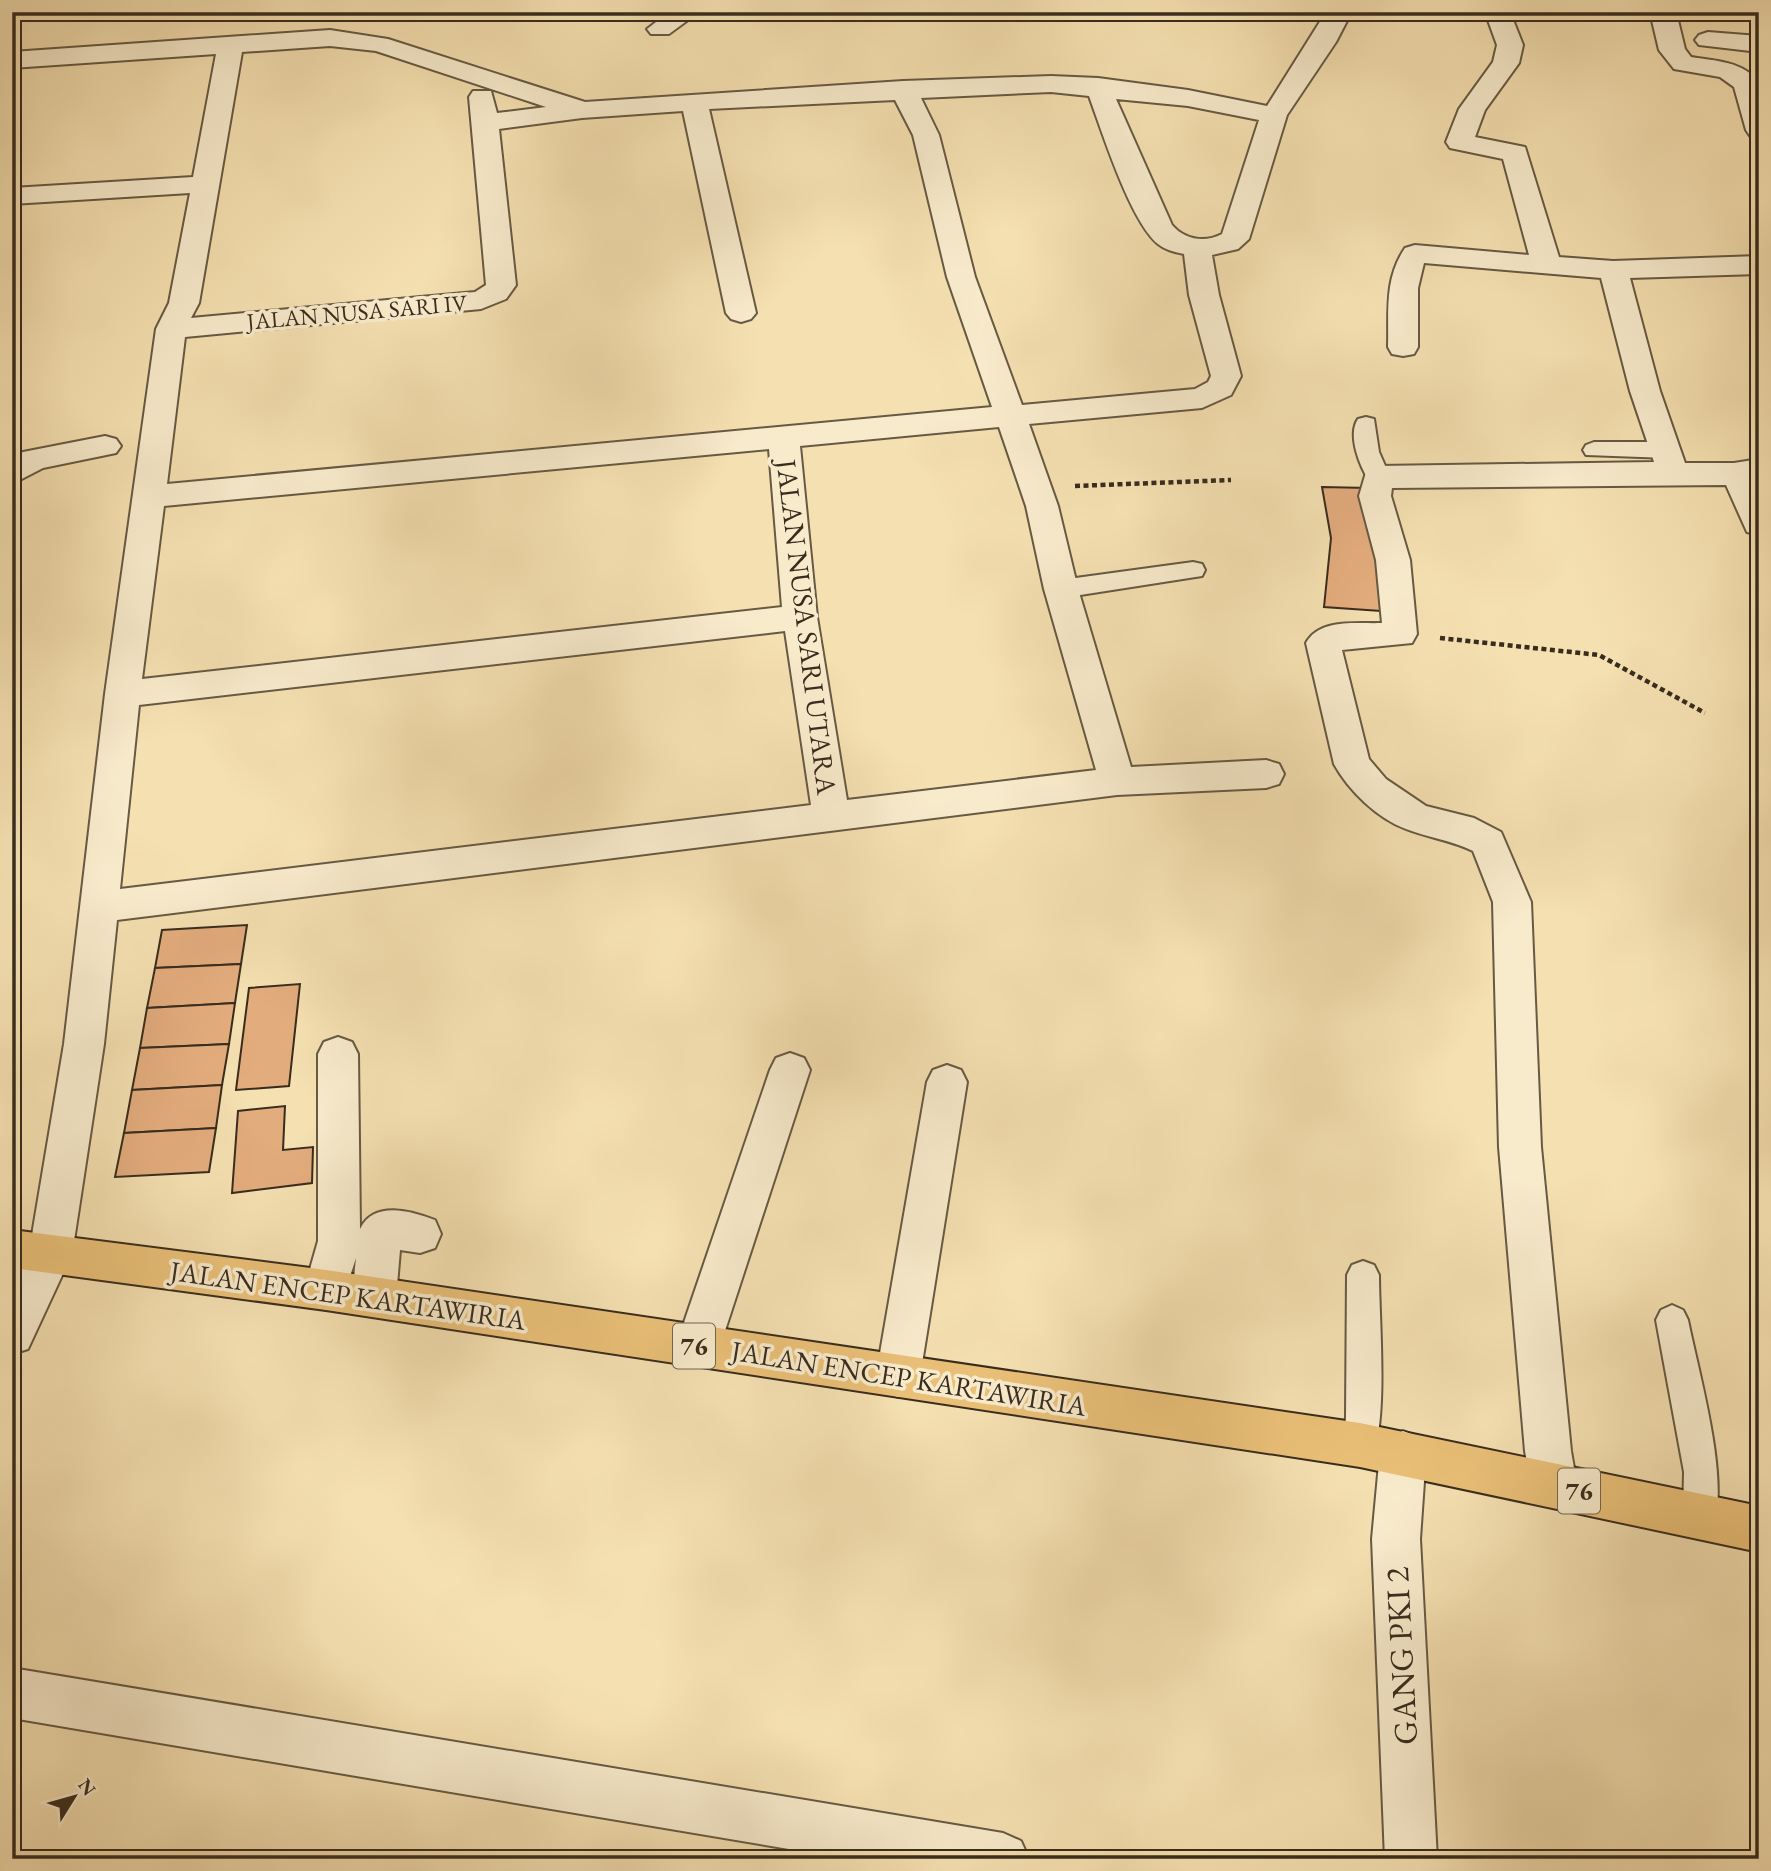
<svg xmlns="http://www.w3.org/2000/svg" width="1771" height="1871" viewBox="0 0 1771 1871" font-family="'EB Garamond',serif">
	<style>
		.building { fill: #e3ac7d; stroke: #382c1e; stroke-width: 2 }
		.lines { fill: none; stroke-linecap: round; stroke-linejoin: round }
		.lane-casing { stroke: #675943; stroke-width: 4 }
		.street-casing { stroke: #675943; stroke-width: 4 }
		.primary-casing { stroke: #382c1e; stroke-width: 4 }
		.path { stroke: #382c1e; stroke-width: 4.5; stroke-dasharray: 5 3.5; stroke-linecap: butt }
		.lane { fill: #f8ebcc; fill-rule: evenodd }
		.street { fill: #f8ebcc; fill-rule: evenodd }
		.primary { fill: #eac078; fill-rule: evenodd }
		.labels { text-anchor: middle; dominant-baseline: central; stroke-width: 7; stroke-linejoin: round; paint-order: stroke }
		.far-street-label { font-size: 23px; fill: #382c1e; stroke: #f8ebcc }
		.shield { fill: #f8ebcc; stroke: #726552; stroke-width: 2 }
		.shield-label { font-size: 26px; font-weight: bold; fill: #382c1e }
		.street-label { font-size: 28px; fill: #382c1e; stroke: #f8ebcc }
		.near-street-label { font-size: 33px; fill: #382c1e; stroke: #f8ebcc }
	</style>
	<rect width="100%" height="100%" fill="#f5e0b1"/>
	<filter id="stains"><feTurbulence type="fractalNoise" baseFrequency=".00286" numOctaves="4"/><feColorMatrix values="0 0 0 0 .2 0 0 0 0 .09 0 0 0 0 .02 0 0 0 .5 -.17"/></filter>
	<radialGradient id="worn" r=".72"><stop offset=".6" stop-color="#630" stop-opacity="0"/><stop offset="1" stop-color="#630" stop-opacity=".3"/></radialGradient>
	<g class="building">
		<polygon points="1322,487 1369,488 1395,612 1324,607 1331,538"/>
		<polygon points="19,528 12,561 12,529"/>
		<polygon points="247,925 241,964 155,968 162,930"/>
		<polygon points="241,964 235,1003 147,1008 155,968"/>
		<polygon points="300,984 289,1086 236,1090 249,988"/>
		<polygon points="235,1003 229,1044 140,1048 147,1008"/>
		<polygon points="229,1044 222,1085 132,1090 140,1048"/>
		<polygon points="222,1085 216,1128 124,1133 132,1090"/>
		<polygon points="285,1106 283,1150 313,1147 312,1183 232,1193 238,1111"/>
		<polygon points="216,1128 209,1172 115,1177 124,1133"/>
	</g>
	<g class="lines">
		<g class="lane-casing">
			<g id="lane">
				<path d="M1366 417 1374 419 1379 452 1390 477 1386 482H1370C1360 467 1347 435 1358 419Z"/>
				<polygon points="1594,442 1668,442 1676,445 1679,450 1676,455 1668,458 1586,455 1583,450 1586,445"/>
				<polygon points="1193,562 1202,564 1205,570 1202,576 1061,598 1052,595 1049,589 1052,583 1061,580"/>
				<path d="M1363 1261 1374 1265 1379 1275C1379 1319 1388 1419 1372 1456L1360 1461 1348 1456 1343 1445 1346 1417 1347 1275 1352 1265Z"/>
				<path d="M1672 1305 1683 1310 1688 1320C1698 1371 1731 1483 1712 1529L1700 1534 1688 1529 1683 1517 1684 1472 1656 1320 1661 1310Z"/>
			</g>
		</g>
		<g class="street-casing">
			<g id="street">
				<polygon points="669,12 699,12 669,34 651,34 647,29"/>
				<path d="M1326 12H1348L1350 15 1336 42 1287 115 1249 239 1238 249 1212 255 1219 295 1241 376 1231 395 1202 408 1029 424 1058 506 1078 589 1131 767 1266 760 1279 764 1284 774 1279 784 1266 788 1117 795 117 920 104 1044 72 1254 28 1349 12 1354V1287L29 1253 64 1044 105 694 156 329 169 303 190 193 12 204V188L193 177 216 54 12 68V52L330 30 388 39 585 102 903 81 1051 76 1098 78 1188 90 1267 106ZM330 46 376 51 546 107 497 113 491 91H473L469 97 486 285 475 292 191 318 199 303 242 52ZM1051 92 1089 96C1102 131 1130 221 1158 244 1165 250 1175 252 1184 254L1189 295 1211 376 1208 382 1195 389 1022 405 975 277 939 135 921 98ZM1116 99 1188 106 1259 120 1222 234C1205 243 1185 240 1172 225ZM895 100 913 135 947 277 992 407 167 484 185 337 481 309 506 299 516 285 499 129 582 118 683 111 726 313 731 319 741 322 751 319 756 313 709 109ZM999 427 1026 506 1044 589 1096 770 847 800 817 617 800 446ZM769 449 782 607 142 679 164 506ZM785 631 811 805 120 889 139 705Z"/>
				<path d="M1485 12H1510L1523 45 1519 63 1485 110 1475 137 1525 147 1559 257 1613 261 1759 256V274L1630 278 1660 391 1685 463H1734L1759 459V535L1747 532 1726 485 1392 488 1391 496 1410 560 1417 634 1412 643 1342 650 1369 759 1386 779 1426 806 1474 818 1501 832 1531 902 1541 1147 1571 1451 1577 1485 1570 1501 1554 1508 1538 1501 1531 1485 1525 1451 1499 1147 1493 902 1473 851C1451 840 1429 838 1406 829 1377 818 1349 791 1334 764L1306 643C1320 618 1356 624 1382 623L1376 560 1359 496 1367 469 1378 466 1654 462 1630 391 1601 278 1424 263 1418 288V347L1414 354 1403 356 1392 354 1388 347C1389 311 1384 279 1405 248L1415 245 1529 255 1503 159 1450 148 1446 142 1459 109 1493 62 1497 45Z"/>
				<path d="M1650 12H1676L1685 49 1691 57C1715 61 1744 61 1759 83V138L1750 136 1746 130 1734 87 1720 77 1674 69 1659 50Z"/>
				<polygon points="1708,32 1759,36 1759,52 1699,45 1695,40 1699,35"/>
				<polygon points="105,436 116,439 121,446 116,453 43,468 12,484 12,458 23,452"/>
				<path d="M338 1037 352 1042 358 1054 360 1229C374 1200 411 1211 435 1220L441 1234 435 1248 420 1253 400 1250 396 1297 389 1311 374 1317 359 1311 352 1297 356 1258 341 1304 326 1310 311 1304 304 1290 318 1241V1054L324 1042Z"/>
				<polygon points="790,1053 804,1058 810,1070 720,1346 714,1361 698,1367 682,1361 676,1346 770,1070 776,1058"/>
				<polygon points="947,1065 961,1070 967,1082 920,1376 914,1391 898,1397 882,1391 876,1376 927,1082 933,1070"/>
				<polygon points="1403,1431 1419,1437 1426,1453 1420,1539 1437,1859 1385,1859 1372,1539 1380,1453 1387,1437"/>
				<polygon points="12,1668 1003,1833 1021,1841 1029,1859 848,1859 12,1718"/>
			</g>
		</g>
		<g class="primary-casing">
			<polygon id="primary" points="12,1230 326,1270 1360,1423 1759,1506 1759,1552 1360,1467 326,1310 12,1268"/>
		</g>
		<g class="path">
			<polyline points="1075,486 1231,480"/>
			<polyline points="1440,638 1599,655 1705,713"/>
		</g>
		<use href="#lane" class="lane"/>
		<use href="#street" class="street"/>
		<use href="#primary" class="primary"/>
	</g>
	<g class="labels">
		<g class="far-street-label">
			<text transform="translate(357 312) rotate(-5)">JALAN NUSA SARI IV</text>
		</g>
		<g class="shield">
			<rect x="673" y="1323.5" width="42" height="45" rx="5"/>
			<rect x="1558" y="1468.5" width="42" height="45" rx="5"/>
		</g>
		<g class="shield-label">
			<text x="694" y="1346">76</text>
			<text x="1579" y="1491">76</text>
		</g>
		<g class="street-label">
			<text transform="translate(807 627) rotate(83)">JALAN NUSA SARI UTARA</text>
			<text transform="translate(348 1295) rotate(8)">JALAN ENCEP KARTAWIRIA</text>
			<text transform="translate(909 1378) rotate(9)">JALAN ENCEP KARTAWIRIA</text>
		</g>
		<g class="near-street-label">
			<text transform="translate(1401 1656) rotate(-93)">GANG PKI 2</text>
		</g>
	</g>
	<rect width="1771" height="1871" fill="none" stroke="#f5e0b1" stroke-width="42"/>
	<rect x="14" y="14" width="1743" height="1843" fill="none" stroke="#382c1e" stroke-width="3.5"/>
	<rect x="21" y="21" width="1729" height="1829" fill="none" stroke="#382c1e" stroke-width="2"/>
	<g transform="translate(74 1797) rotate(53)" stroke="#f8ebcc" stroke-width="5" paint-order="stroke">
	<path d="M0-5L12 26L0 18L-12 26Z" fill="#382c1e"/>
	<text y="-10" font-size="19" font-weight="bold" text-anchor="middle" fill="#382c1e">N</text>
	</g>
	<rect width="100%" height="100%" filter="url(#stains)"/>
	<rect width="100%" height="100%" fill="url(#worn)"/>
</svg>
